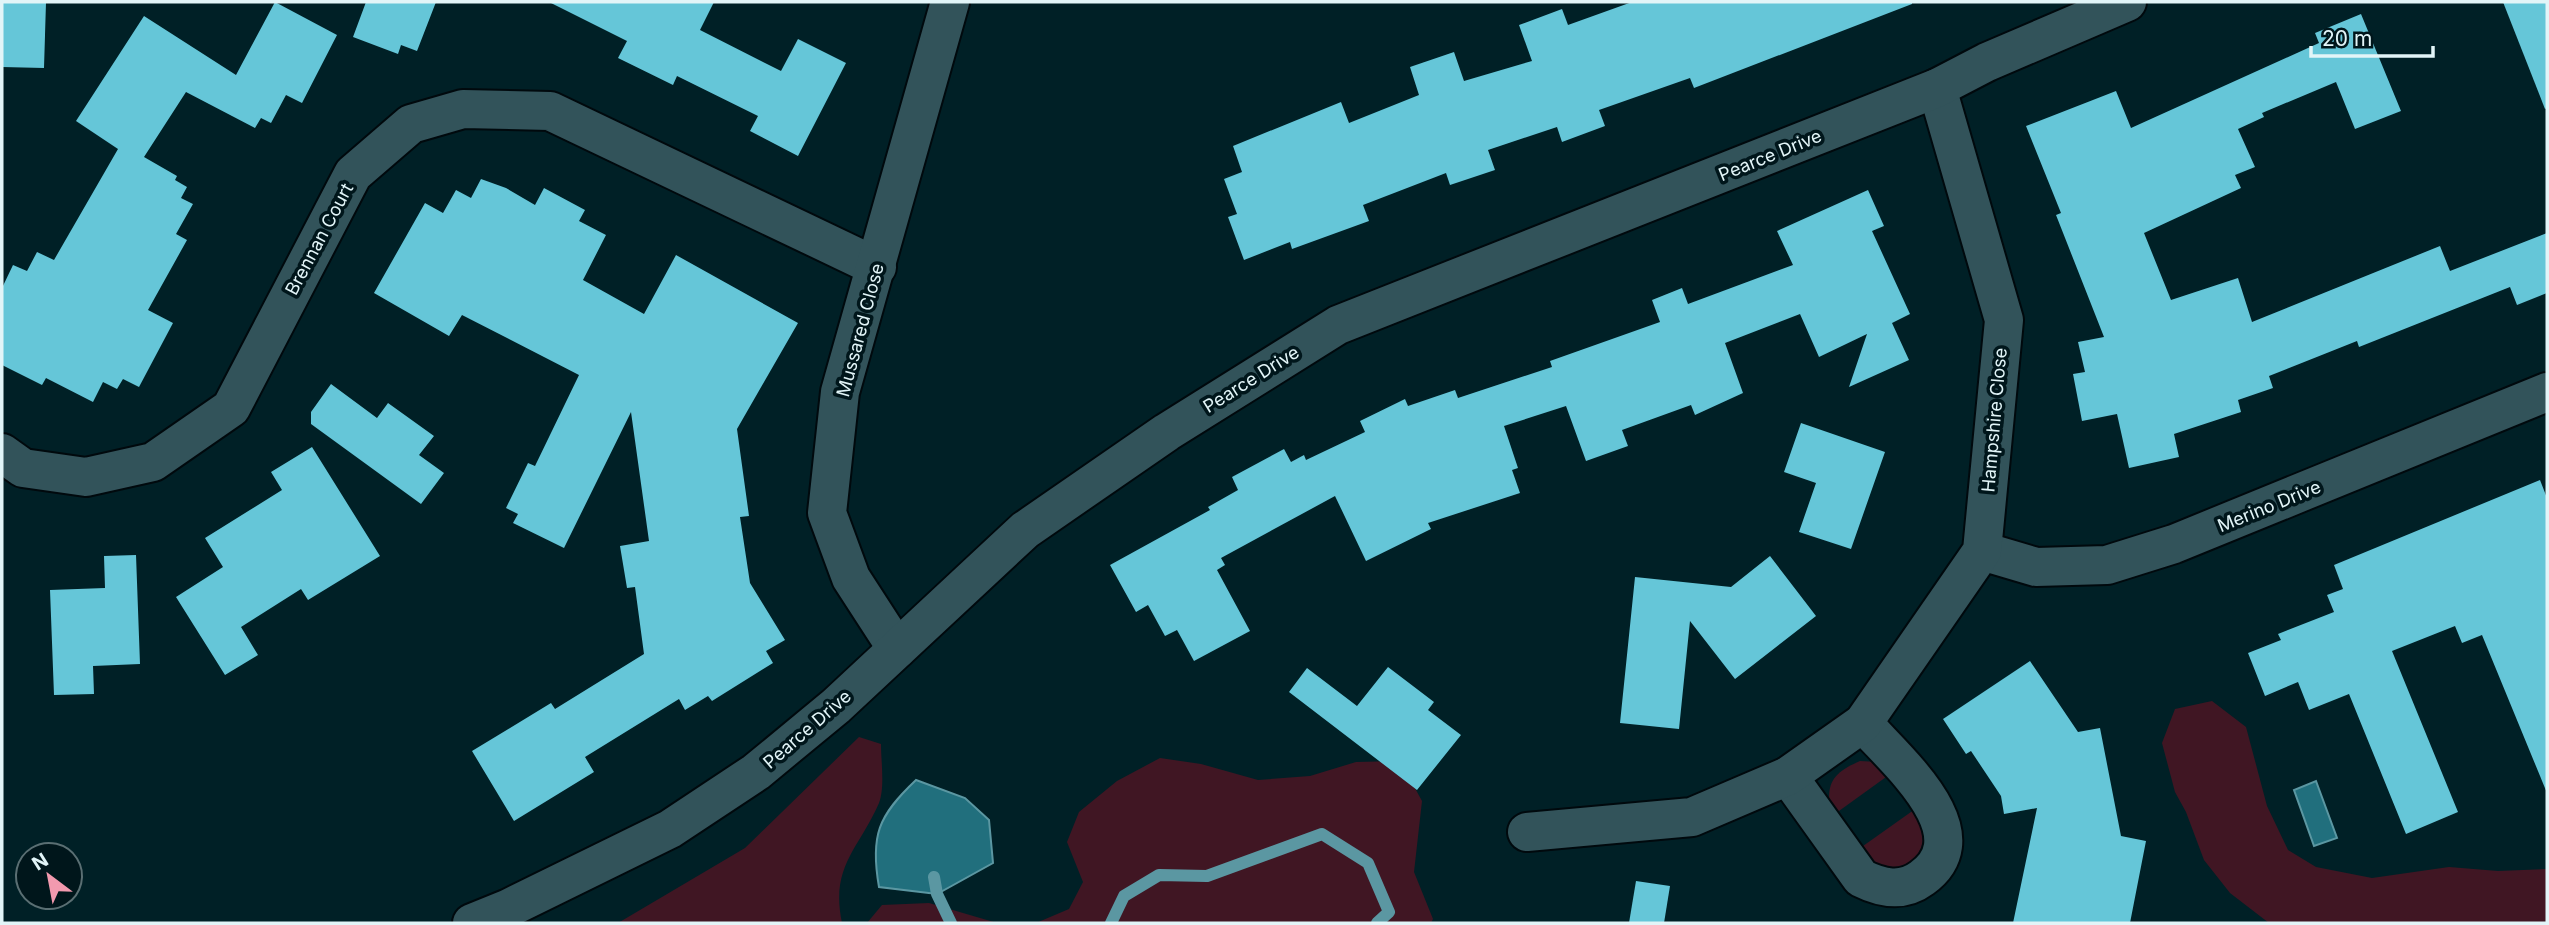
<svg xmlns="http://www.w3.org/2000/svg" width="2549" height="925" viewBox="0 0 2549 925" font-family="Inter,sans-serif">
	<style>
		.green { fill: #401623 }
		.water { fill: #216f7d; stroke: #5b97a2; stroke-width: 2 }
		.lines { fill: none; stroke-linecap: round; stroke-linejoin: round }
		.stream { stroke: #5b97a2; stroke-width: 12 }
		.building { fill: #65c6d8 }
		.minor-casing { stroke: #00090d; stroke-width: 42 }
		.tertiary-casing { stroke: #00090d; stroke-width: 42 }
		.minor { stroke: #32535a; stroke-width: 38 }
		.tertiary { stroke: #32535a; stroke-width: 38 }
		.labels { text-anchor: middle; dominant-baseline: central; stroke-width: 7; stroke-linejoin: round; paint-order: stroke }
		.street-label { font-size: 18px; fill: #e2f5f8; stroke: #00161b }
	</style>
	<rect width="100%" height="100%" fill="#002026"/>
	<g class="green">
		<polygon points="2212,701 2246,727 2267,806 2288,850 2316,867 2372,878 2449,867 2498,871 2547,869 2547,923 2269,923 2230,893 2204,860 2186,812 2175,792 2162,743 2175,709"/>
		<path d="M859 737 881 744C881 761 885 788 879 803 859 849 830 866 842 923H618L745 848Z"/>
		<polygon points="1160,758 1201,764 1258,780 1310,776 1356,762 1400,761 1422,801 1414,872 1433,919 1431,923 1036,923 1069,909 1083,882 1067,842 1079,812 1117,781"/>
		<path d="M1860 761 1878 762 1893 772 1832 816C1824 785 1832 773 1860 761Z"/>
		<path d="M1918 807C1940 857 1896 888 1856 851Z"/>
		<polygon points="929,903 997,923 867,923 882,905"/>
	</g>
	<g class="water">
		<path d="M916 780 965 798 989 820 993 863 937 894 879 887C870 836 878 816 916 780Z"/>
		<polygon points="2316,781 2337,838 2314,846 2294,790"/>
	</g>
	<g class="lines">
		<g class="stream">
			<polyline points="934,877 937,894 951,923"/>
			<polyline points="1111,923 1124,896 1159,875 1207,876 1322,834 1368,863 1389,912 1377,923"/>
		</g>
	</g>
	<g class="building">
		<polygon points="2,2 46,2 44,68 2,67"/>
		<polygon points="275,2 337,35 302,103 286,95 271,123 261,118 255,128 186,92 144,157 177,176 175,180 187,187 181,198 193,204 176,234 187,240 148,310 173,323 139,387 123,379 117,389 103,382 93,402 46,378 42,385 2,365 2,288 13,265 27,271 37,252 54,260 118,149 76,121 144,16 236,75"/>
		<polygon points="366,2 436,2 417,51 401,45 398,54 353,37"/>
		<polygon points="549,2 714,2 700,30 781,71 798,39 846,63 798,156 750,131 758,116 677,76 673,85 618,58 627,41"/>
		<polygon points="1632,2 1912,2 1912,4 1694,88 1690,78 1599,110 1605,126 1562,142 1557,127 1488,150 1495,170 1450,185 1446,173 1363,205 1369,221 1292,249 1290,242 1244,260 1228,217 1237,214 1224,179 1242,172 1233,146 1341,102 1349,123 1419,95 1410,67 1454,52 1464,81 1532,61 1519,25 1562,9 1568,25"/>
		<polygon points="2503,2 2547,2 2547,108 2545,109"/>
		<polygon points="2361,14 2401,111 2355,129 2336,82 2262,113 2264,117 2238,129 2255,167 2235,175 2241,188 2144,233 2171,300 2238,278 2252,322 2440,246 2450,271 2547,233 2547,293 2517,305 2510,287 2359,347 2357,341 2269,376 2273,388 2238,400 2241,412 2174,434 2179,457 2129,468 2117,414 2082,421 2073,374 2085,372 2078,342 2104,337 2056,215 2061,213 2026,126 2116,91 2131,128 2319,43 2315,33"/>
		<polygon points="481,179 506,188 535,205 544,188 585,210 579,221 606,235 583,280 644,314 676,255 798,323 737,429 749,516 740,517 750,583 785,640 766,651 773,663 712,701 708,696 685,710 679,699 585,757 594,772 514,821 472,751 551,703 555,709 644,654 635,587 627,588 620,546 649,541 631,412 564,548 513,523 518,514 506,508 528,463 535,466 579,375 462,315 449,336 374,293 425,203 443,213 456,190 471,198"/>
		<polygon points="1868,190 1884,226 1872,231 1910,314 1892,323 1909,360 1849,387 1867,334 1819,357 1800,314 1725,343 1743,393 1695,415 1691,405 1622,430 1628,446 1586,461 1566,406 1504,426 1518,468 1512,470 1520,493 1428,523 1431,529 1366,561 1335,496 1221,558 1225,565 1217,570 1250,631 1194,661 1177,630 1165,636 1148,605 1136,612 1110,565 1210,510 1208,507 1238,490 1232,477 1284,449 1291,462 1304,455 1306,460 1365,432 1360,421 1405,399 1408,406 1455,390 1458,398 1552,367 1550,361 1660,322 1652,300 1682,288 1688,304 1793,265 1777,231"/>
		<polygon points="331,384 377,418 388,403 434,436 419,455 444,473 421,504 311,424 311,412"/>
		<polygon points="1801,423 1885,452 1851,549 1799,532 1816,483 1784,472"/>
		<polygon points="312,447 380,556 308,600 301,589 241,627 258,655 225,675 176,597 223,567 205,538 282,490 271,472"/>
		<polygon points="2540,480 2547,498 2547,793 2482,635 2462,643 2455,626 2392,651 2458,812 2406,834 2349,694 2309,710 2298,682 2265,696 2248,653 2281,640 2278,634 2334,612 2327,595 2343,589 2334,565"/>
		<polygon points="136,555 140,664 93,666 94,694 54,695 50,590 105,588 104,556"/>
		<polygon points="1770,556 1816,616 1735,679 1690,621 1679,729 1620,723 1635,577 1731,587"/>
		<polygon points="2030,661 2078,732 2100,728 2121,836 2146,841 2130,923 2013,923 2037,808 2004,814 2001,796 1971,751 1966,754 1943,719"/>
		<polygon points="1388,667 1434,702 1428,710 1461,735 1417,790 1289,692 1307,668 1357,706"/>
		<polygon points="1636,881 1670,886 1664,923 1629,923"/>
	</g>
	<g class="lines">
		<g class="minor-casing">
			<g id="minor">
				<polyline points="2,453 23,468 86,477 153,462 231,408 353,174 411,124 463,109 550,111 877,267"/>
				<polyline points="1982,551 2036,567 2107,565 2174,544 2547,392"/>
				<polyline points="897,649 851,578 827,513 840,392 950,2"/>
				<path d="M1788 776 1861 878C1881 888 1902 893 1922 878 1984 833 1894 759 1863 723"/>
				<polyline points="1527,832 1692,817 1788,776 1863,723 1982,551 2004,320 1937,88"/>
			</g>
		</g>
		<g class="tertiary-casing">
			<polyline id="tertiary" points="472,923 509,908 670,829 756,772 836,706 1025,530 1167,432 1338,325 1937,88 1987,62 2127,2"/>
		</g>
		<use href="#minor" class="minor"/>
		<use href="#tertiary" class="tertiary"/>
	</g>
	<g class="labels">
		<g class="street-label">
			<text transform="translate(1770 155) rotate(-22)">Pearce Drive</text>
			<text transform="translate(319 239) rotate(-62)">Brennan Court</text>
			<text transform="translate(860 330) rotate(-75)">Mussared Close</text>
			<text transform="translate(1251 379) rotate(-32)">Pearce Drive</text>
			<text transform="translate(1994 420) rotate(-85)">Hampshire Close</text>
			<text transform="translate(2269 506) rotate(-22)">Merino Drive</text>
			<text transform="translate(807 729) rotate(-41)">Pearce Drive</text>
		</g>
	</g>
	<rect width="2549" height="925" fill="none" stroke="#e2f5f8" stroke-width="7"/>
	<g transform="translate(49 876) rotate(328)"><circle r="33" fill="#00161b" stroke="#5a6f73" stroke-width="2"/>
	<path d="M0-5L12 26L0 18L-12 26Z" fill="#f29aaf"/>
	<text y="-10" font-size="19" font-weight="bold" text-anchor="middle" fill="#e2f5f8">N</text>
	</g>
	<path d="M2311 46v10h122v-10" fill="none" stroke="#e2f5f8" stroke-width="3.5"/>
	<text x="2322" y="46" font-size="21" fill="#e2f5f8" stroke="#00161b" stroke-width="5" paint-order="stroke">20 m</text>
</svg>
